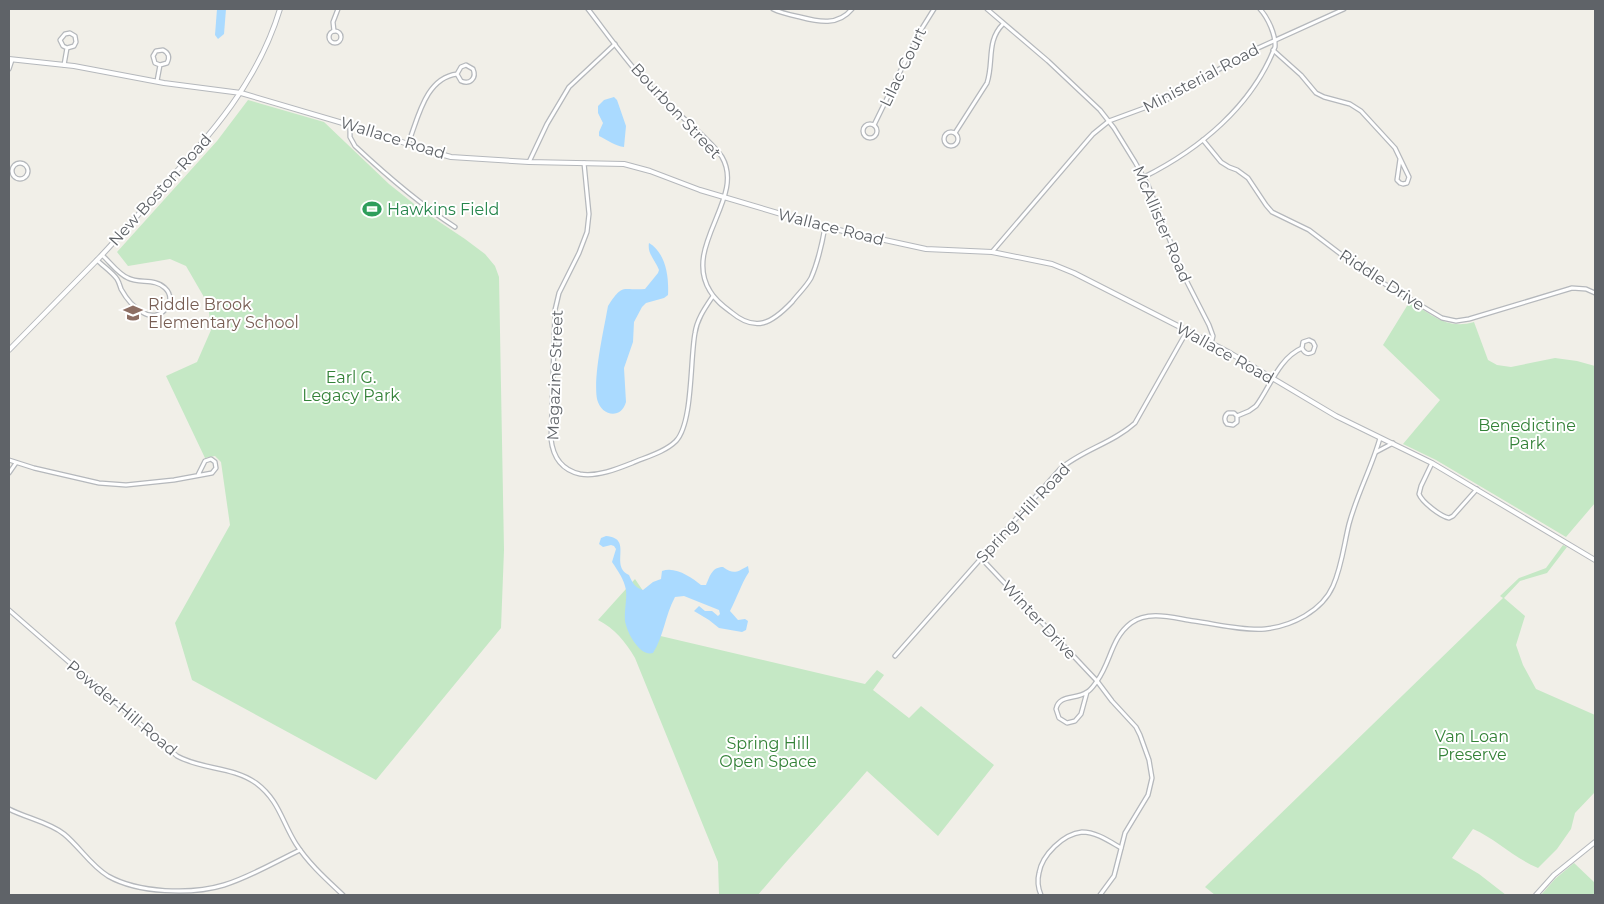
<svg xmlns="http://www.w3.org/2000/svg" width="1604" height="904" viewBox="0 0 1604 904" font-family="Montserrat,sans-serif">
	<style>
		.green { fill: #c5e8c5 }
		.water { fill: #aadaff }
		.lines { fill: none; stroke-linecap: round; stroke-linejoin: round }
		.minor-casing { stroke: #b5b8bc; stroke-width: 5.5 }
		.tertiary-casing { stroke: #b5b8bc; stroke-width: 6 }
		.minor { stroke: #fff; stroke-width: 3 }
		.tertiary { stroke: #fff; stroke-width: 4 }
		.labels { text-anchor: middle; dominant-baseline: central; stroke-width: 4; stroke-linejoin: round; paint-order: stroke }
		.street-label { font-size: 16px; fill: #5f6368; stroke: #fff }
		.leisure-label { font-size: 16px; fill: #27864d; stroke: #fff; text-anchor: start }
		.education-label { font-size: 16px; fill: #785e54; stroke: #fff; text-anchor: start }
		.park-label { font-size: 16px; fill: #348238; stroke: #fff }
	</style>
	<rect width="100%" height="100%" fill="#f1efe8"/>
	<g class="green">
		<polygon points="248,100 324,122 389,184 423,211 465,239 485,254 495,266 499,277 504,550 501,628 376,780 192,680 175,623 230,525 221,462 215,456 205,458 166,376 197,362 211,330 208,304 186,266 170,259 128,266 117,252 217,141"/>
		<path d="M1410 301C1432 315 1447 330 1474 322L1488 360 1497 365 1511 367 1555 358 1577 361 1595 366V503L1566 537 1436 460 1403 444 1440 400 1383 345Z"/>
		<path d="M1563 545 1567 547 1547 573 1520 581 1504 598 1525 616 1516 645 1523 665 1536 689 1595 715V792L1575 813 1571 829 1557 849 1538 868C1514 858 1496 839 1473 829L1452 858 1479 874 1506 895H1215L1205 887 1503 598 1500 596 1519 578 1546 568Z"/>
		<path d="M635 579 654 607 652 634 865 684 877 670 884 675 873 690 909 718 921 706 994 765 938 836 867 771C831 813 793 853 758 895H719L718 862 635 658C625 641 615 629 598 620Z"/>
		<polygon points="1574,863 1595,883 1595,895 1541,895 1555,879"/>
	</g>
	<g class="water">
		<polygon points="217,9 226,9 224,34 218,39 215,35"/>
		<path d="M614 97 617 100 626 126 624 147C616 146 607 140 599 136V132L603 123 598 113V106L604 100Z"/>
		<path d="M649 243C666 253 669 277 668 295L664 298 646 303 642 307 634 322 633 342 624 368 626 402C621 420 601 416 597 399 593 376 604 329 608 306 623 282 623 291 645 289L658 273 659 270C656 261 647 254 649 243Z"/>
		<path d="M606 536C634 538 609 566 629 575 632 582 635 588 643 590L653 582 661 579 662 571C675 566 691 577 701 585H706C710 576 712 567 723 567 734 575 737 572 748 566L749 572C741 584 737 598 730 611L738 620 745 619 748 621 746 630 742 632 719 628 709 620 694 611 699 606 705 611H712L718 616 720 614 719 610 684 596 675 597C665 615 664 636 653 653 640 657 627 633 625 621 624 611 627 600 626 590 624 579 618 571 612 562L616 549 614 546 611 545 603 547 599 544 601 538Z"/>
	</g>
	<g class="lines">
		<g class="minor-casing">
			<g id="minor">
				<path d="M588 9C608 35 628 64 652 89 668 105 685 119 702 135 709 142 717 149 722 157 746 198 682 246 710 291 715 300 723 306 731 312 756 333 772 323 792 302 798 294 806 287 811 278 818 262 822 244 825 227"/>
				<path d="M773 9C781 13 791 15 800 17 819 22 838 26 852 9"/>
				<polyline points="987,9 1048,61 1100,110 1114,128 1135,162 1148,185 1184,276 1209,325 1213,336 1211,344"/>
				<circle cx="335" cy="37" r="6"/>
				<polyline points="334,31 333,22 338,9"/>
				<polyline points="1273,50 1301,75 1316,93 1324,97 1350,104 1361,111 1395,148 1409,177 1407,183 1403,184 1400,183 1397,180 1400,159"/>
				<polyline points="64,65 67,48 63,46 60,40 65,34 70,33 75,36 76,42 74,46 67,48"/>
				<polyline points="9,69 12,60"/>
				<path d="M157 81 160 65 167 63C170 57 169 53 163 50L156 51 153 56 155 63 160 65"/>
				<circle cx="870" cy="131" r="7"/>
				<path d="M350 125V137L355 146C386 175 418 203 455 227"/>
				<polyline points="874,125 919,33 934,9"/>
				<circle cx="951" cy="139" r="7"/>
				<path d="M955 133 987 83C994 62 986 41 1003 24"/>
				<polyline points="1203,140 1221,162 1229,167 1237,170 1248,178 1266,205 1272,212 1309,230 1363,271 1442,318 1456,321 1469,319 1572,288 1586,289 1595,293"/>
				<path d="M408 144C418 119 425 78 457 74L461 81C470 85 477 78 473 69L466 65 461 67 457 74"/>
				<polyline points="529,162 547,124 569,87 615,44"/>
				<path d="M584 163 589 214 587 232 579 253 559 293 555 310 551 439C553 457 562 470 580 474 597 477 617 469 632 463 646 457 665 452 676 441 693 423 690 359 695 333 697 319 705 308 713 296"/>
				<circle cx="20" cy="171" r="8"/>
				<path d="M1144 177C1200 149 1252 106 1275 47 1276 35 1268 18 1260 9"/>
				<polyline points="992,252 1093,134 1109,121 1166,100 1247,53 1344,9"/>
				<path d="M97 260C103 266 112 272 117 279 119 282 120 286 121 289 126 298 133 307 142 312 160 324 179 301 165 288 155 278 139 284 128 278 118 274 110 262 102 255"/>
				<path d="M1237 416V422L1233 425 1227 424C1224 421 1224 416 1228 413H1234L1237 416 1249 411 1256 406C1270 387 1279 358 1302 348L1303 342 1309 340 1313 342 1315 346 1313 352C1308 355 1304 353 1302 348"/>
				<polyline points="1376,452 1393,443"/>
				<polyline points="9,460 34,468 99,483 126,485 174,480 212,473 216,468 215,462 211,459 205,461 198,475"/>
				<path d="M1432 463 1421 486 1419 494C1422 502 1440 516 1449 518L1453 516 1477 489"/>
				<polyline points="9,473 16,463"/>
				<polyline points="981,558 1097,681 1112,701 1136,727 1140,735 1149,760 1152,778 1148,795 1125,833 1114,876 1100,895"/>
				<path d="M9 610 177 756C202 770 232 766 256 783 279 800 282 822 296 844 309 864 326 879 343 895"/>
				<path d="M895 656 1060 469C1082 450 1113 443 1135 423L1187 331"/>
				<path d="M1087 692 1081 714 1075 721 1067 723 1059 718 1056 709C1059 694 1076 700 1087 692 1091 690 1094 685 1097 681 1111 662 1111 638 1131 623 1149 610 1173 618 1194 621 1216 624 1243 631 1265 629 1292 626 1322 611 1333 586 1342 566 1344 544 1349 524 1357 494 1372 467 1380 438"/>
				<path d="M9 809C26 818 49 822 64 834 80 847 90 865 108 876 138 893 191 895 224 885 250 877 275 862 300 850"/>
				<path d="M1041 895C1038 888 1037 881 1039 873 1042 855 1063 834 1082 832 1096 832 1109 841 1121 848"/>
			</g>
		</g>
		<g class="tertiary-casing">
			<g id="tertiary">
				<polyline points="9,59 74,66 164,83 241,93 363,129 426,150 451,157 529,162 624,164 650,171 700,190 825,227 926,249 992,252 1052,264 1074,273 1182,328 1230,353 1336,416 1432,463 1595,560"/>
				<path d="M9 350C39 319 69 289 99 258 119 237 138 215 157 193 209 136 257 85 280 9"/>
				<polyline points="1536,895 1554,875 1595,842"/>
			</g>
		</g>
		<use href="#minor" class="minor"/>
		<use href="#tertiary" class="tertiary"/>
	</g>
	<defs>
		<g id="stadium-bare" transform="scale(1.5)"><path d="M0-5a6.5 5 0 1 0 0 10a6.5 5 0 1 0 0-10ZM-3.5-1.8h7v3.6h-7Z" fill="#2e9e5b" stroke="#fff" stroke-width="2.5" paint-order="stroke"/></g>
		<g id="school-bare" transform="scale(1.5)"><path d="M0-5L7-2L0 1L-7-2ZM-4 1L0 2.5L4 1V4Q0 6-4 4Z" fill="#8d6e63" stroke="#fff" stroke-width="2.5" paint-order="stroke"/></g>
	</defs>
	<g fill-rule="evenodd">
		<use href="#stadium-bare" x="372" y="209"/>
		<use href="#school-bare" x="133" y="313"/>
	</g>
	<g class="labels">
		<g class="street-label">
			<text transform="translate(903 67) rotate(-64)">Lilac Court</text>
			<text transform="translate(1201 78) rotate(-28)">Ministerial Road</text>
			<text transform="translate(676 111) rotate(47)">Bourbon Street</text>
			<text transform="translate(393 138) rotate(17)">Wallace Road</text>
			<text transform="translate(160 190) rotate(-48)">New Boston Road</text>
			<text transform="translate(1162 224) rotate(67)">McAllister Road</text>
			<text transform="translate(831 227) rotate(14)">Wallace Road</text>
			<text transform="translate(1382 280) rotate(33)">Riddle Drive</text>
			<text transform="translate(1225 353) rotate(29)">Wallace Road</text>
			<text transform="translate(555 375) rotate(-88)">Magazine Street</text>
			<text transform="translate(1023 513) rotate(-47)">Spring Hill Road</text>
			<text transform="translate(1039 620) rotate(47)">Winter Drive</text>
			<text transform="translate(122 708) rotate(40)">Powder Hill Road</text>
		</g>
		<g class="leisure-label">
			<text x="387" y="209">Hawkins Field</text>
		</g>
		<g class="education-label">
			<text x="148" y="304">Riddle Brook<tspan x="148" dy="18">Elementary School</tspan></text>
		</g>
		<g class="park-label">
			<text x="351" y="377">Earl G.<tspan x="351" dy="18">Legacy Park</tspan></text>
			<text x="1527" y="425">Benedictine<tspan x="1527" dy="18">Park</tspan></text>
			<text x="1472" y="736">Van Loan<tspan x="1472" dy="18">Preserve</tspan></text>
			<text x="768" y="743">Spring Hill<tspan x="768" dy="18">Open Space</tspan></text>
		</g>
	</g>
	<rect width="1604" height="904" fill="none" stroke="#5f6368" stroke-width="20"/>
</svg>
